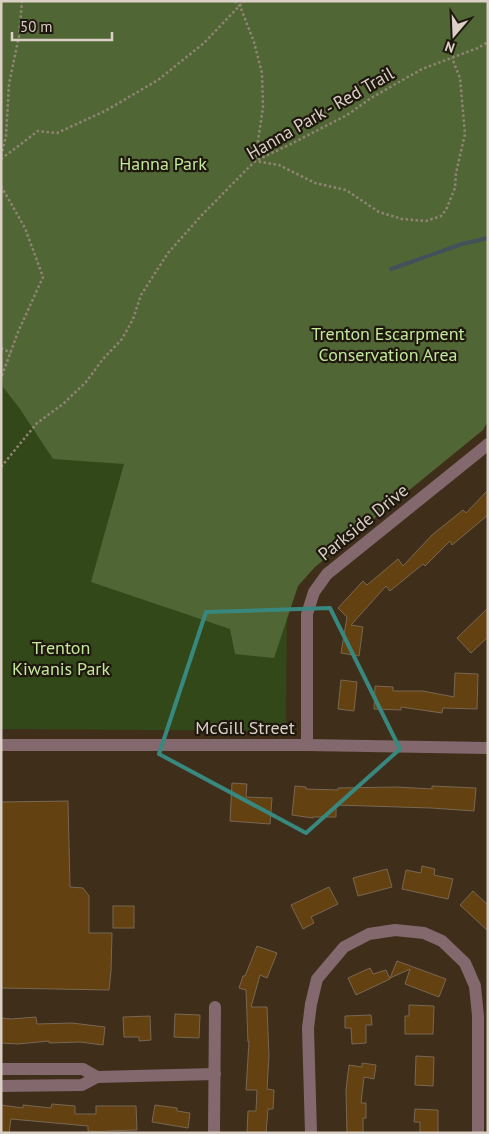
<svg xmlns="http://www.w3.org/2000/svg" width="489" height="1134" viewBox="0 0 489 1134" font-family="'PT Sans',sans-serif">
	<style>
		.green { fill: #334818 }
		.forest { fill: #506635 }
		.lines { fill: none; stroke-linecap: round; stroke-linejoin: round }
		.stream { stroke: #43515a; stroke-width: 4 }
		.building { fill: #644110; stroke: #796752 }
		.path { stroke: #918475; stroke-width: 2.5; stroke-dasharray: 2.5 2.5; stroke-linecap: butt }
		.minor { stroke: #83686d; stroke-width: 12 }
		.marked { fill: none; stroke: #38887f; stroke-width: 4; stroke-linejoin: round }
		.labels { text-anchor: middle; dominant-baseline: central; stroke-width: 4.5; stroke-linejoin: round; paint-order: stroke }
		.street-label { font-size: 18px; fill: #dbd0c5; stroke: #1f180f }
		.park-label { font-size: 18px; fill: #c3e89b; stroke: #1f180f }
	</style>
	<rect width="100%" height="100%" fill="#3e2e1a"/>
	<polygon class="green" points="1,1 488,1 287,586 286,731 1,729"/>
	<polygon class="forest" points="1,1 488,1 488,421 483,430 315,567 298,586 274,658 235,654 230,629 91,582 124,464 53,459 20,409 3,387 1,360"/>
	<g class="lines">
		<polyline class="stream" points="391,269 462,244 488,238"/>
	</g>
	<g class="building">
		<polygon points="488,490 488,515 452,545 450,541 425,566 423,564 390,591 386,586 351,625 363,627 359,656 341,653 347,617 338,608 363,581 367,585 398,559 403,566 432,535 463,510 466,513"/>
		<polygon points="488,608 488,637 471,653 457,638"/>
		<polygon points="455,673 478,674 477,709 443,708 442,713 401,707 401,710 374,709 375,686 393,687 393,691 423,691 454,697"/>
		<polygon points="341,680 357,682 354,711 338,709"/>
		<polygon points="232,783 247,784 246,797 272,798 270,824 230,821"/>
		<polygon points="295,786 306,787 306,789 338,790 338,788 397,787 432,789 432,786 476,788 474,811 431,808 336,805 336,817 313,817 313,818 292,815"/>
		<polygon points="68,801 70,887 83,888 89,896 89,933 112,933 111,971 109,990 1,988 1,802"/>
		<polygon points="422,866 435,869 434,875 453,879 448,899 402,889 406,870 421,873"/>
		<polygon points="387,869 392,887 358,896 353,878"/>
		<polygon points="329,887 338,904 311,917 314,923 303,929 291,905"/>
		<polygon points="473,891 488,905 488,931 460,905"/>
		<rect x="113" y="906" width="21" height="22"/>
		<polygon points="257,946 277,953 267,978 260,975 251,1007 267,1007 269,1056 267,1089 274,1090 273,1109 268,1109 266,1133 247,1133 248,1111 256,1111 257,1090 246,1090 249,1041 248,1042 246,990 239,988 243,976 245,976"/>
		<polygon points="397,961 446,979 439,997 405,984 410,969 390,978"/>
		<polygon points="370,968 373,974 386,970 390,979 356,995 348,978"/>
		<polygon points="409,1005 434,1006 433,1034 405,1034 405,1016 409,1016"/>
		<polygon points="175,1014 200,1015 199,1038 174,1037"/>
		<polygon points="371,1015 372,1025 366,1025 366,1043 352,1044 351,1028 345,1028 345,1016"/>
		<polygon points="150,1016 151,1040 139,1041 139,1037 124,1037 123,1017"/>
		<polygon points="36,1017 37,1024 72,1023 105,1027 103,1045 80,1042 49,1043 49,1041 18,1044 1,1043 1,1018 11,1019"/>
		<polygon points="416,1056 434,1057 433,1086 415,1085"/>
		<polygon points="362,1063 376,1065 374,1079 364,1077 361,1103 366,1103 366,1118 363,1118 363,1133 347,1133 346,1090 349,1065 362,1067"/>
		<polygon points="52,1104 75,1106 75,1114 96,1114 96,1106 136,1106 137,1130 106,1131 106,1132 88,1131 88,1126 11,1119 9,1133 1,1133 1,1105 23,1108 23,1105 51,1108"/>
		<polygon points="155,1105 177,1108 177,1111 190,1113 188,1128 152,1122"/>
		<polygon points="415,1109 438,1110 438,1133 420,1133 420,1122 414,1122"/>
	</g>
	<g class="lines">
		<g class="path">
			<polyline points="235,1 240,6 254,42 262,73 263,107 255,161 279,165 315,183 346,190 379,212 402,219 426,221 441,216 446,210 455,188 456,173 465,134 460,78 452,58"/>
			<polyline points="1,156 6,136 9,84 19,36 22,1"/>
			<polyline points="1,159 38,131 57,133 105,111 158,80 204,43 244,1"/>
			<polyline points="1,186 25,228 43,277 18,332 1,378"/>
			<polyline points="1,348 11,353"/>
			<polyline points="1,467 37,423 63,404 86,382 103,359 122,339 133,319 141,295 168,253 200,217 255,161 289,145 347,115 371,98 422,69 478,48 488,42"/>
		</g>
		<g class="minor">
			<polyline points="1,745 307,745 488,748"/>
			<polyline points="307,745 307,614 314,592 327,574 486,446 488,444"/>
			<polyline points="1,1069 83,1069 97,1077"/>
			<polyline points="1,1086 82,1085 97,1077 215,1074"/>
			<polyline points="214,1133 215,1007"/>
			<polyline points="311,1133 308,1028 311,1004 317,979 344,947 369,934 395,930 424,933 442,941 465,963 475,986 478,1016 478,1133"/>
		</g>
	</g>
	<path class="marked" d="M330 608 400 749 306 833 159 754 206 612Z"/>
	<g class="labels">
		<g class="street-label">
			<text transform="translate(320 113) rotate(-30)">Hanna Park - Red Trail</text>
			<text transform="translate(363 522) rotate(-39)">Parkside Drive</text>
			<text x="245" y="727">McGill Street</text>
		</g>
		<g class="park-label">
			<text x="163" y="163">Hanna Park</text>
			<text x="388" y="333">Trenton Escarpment<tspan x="388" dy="21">Conservation Area</tspan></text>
			<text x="61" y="647">Trenton<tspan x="61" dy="21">Kiwanis Park</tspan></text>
		</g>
	</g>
	<rect width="489" height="1134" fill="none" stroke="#dbd0c5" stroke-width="5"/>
	<g transform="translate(454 35) rotate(199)" stroke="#1f180f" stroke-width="4" paint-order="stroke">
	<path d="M0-4L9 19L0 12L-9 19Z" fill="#dbd0c5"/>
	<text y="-8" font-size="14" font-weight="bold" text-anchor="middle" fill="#dbd0c5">N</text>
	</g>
	<path d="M12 32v8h100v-8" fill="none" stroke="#dbd0c5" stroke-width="2.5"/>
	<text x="20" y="32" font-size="15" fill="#dbd0c5" stroke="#1f180f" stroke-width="4" paint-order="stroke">50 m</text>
</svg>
